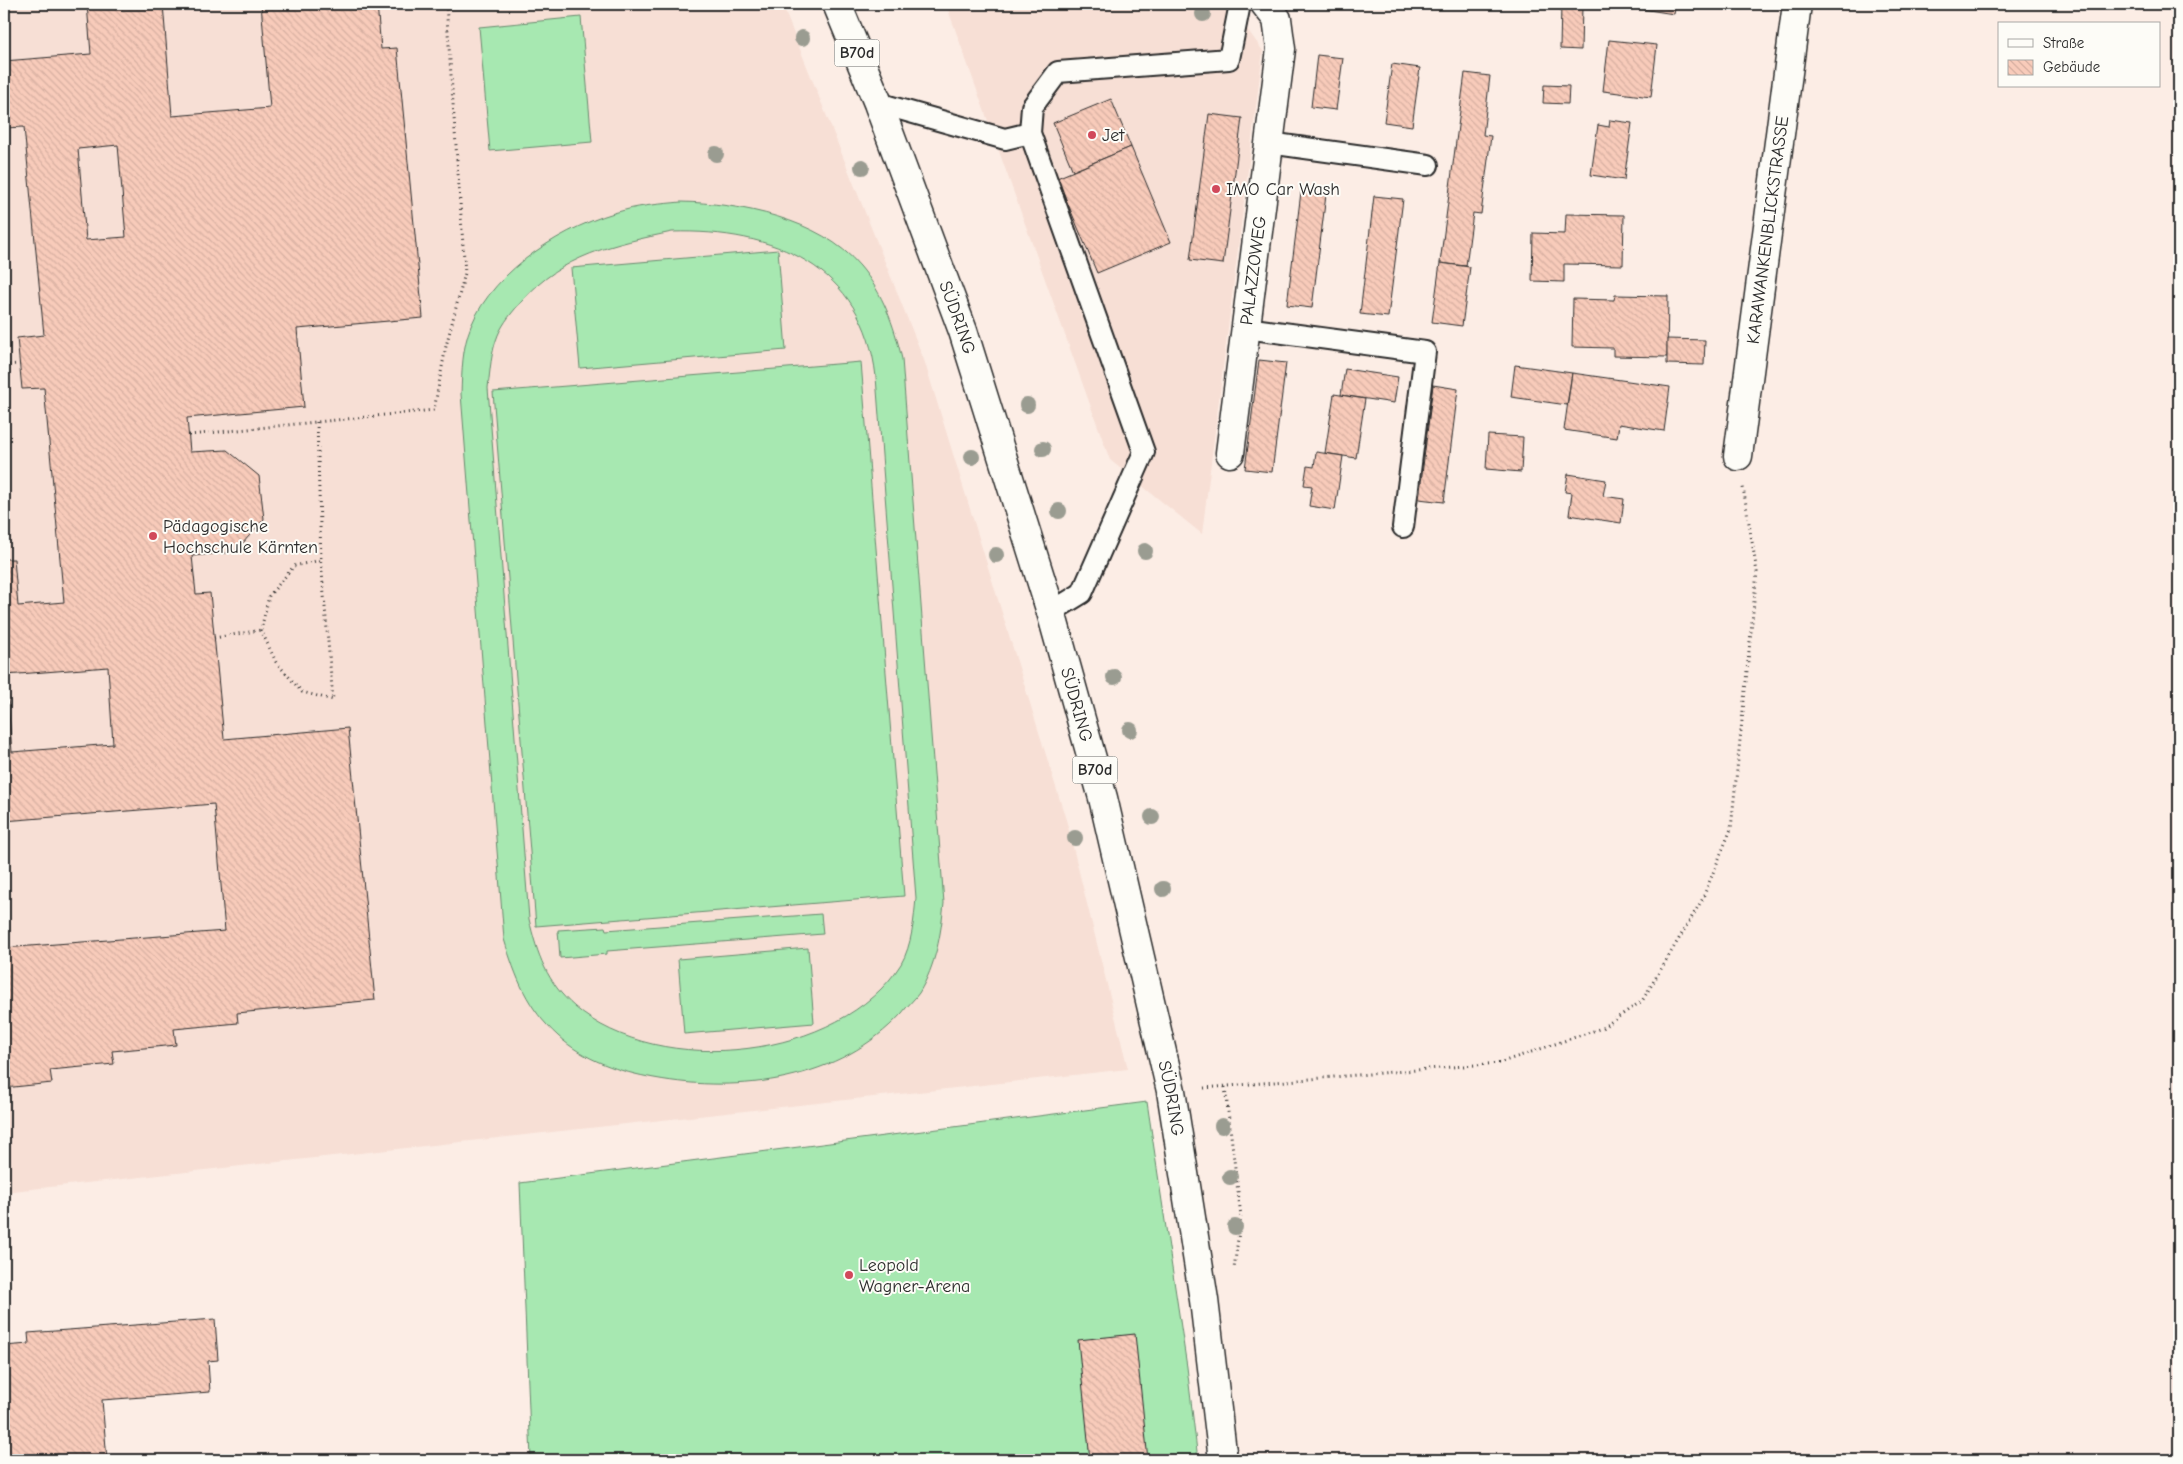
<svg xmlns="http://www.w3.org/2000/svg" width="2183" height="1464" viewBox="0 0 2183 1464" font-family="'Comic Neue',sans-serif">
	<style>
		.built { fill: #f7dfd5 }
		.grass { fill: #a7e8b1; stroke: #698a6e; fill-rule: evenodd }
		.building { fill: url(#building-back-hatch); stroke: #2b2b2b; fill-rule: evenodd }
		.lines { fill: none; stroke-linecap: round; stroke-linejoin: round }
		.lane-casing { stroke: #2b2b2b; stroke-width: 24 }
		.street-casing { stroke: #2b2b2b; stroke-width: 31 }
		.primary-casing { stroke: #2b2b2b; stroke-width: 31 }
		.path { stroke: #2b2b2b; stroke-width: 3; stroke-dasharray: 1 4; stroke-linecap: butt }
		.lane { stroke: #fdfcf7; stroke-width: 20 }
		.street { stroke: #fdfcf7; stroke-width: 28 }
		.primary { stroke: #fdfcf7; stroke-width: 28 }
		.tree { fill: #9a9c91 }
		.poi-dot { fill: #d1495b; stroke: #fdfcf7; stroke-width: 2 }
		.labels { text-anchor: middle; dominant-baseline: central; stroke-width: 4; stroke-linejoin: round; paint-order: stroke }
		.shield { fill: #fdfcf7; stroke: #6a6a68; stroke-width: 1 }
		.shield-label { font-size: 16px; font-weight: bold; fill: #2b2b2b }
		.poi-label { font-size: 18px; fill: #2b2b2b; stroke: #fdfcf7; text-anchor: start }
		.street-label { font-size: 18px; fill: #2b2b2b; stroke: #fdfcf7 }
	</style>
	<defs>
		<pattern id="building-back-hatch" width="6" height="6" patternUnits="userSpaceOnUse" patternTransform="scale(1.25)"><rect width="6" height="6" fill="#f8cbba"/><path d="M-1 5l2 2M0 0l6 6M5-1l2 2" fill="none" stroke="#d5aea0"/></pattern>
	</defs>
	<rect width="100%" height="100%" fill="#fcede5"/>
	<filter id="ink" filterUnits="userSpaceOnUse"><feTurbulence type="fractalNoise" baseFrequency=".02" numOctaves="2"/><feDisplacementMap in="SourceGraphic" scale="10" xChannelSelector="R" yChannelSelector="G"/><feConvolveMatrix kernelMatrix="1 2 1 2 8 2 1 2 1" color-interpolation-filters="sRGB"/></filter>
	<g filter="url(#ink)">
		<g class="built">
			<polygon points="4,4 782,4 924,360 1067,823 1128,1069 4,1192"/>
			<polygon points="946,4 1229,4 1263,51 1202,534 1110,460"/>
		</g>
		<g class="grass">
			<polygon points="581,17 592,142 490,151 479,27"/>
			<path d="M681 202C739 203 821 219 860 266 883 293 894 325 902 359L944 903C941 934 936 965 919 993 914 1000 907 1006 902 1013 840 1081 740 1094 654 1078 620 1072 584 1060 558 1036 527 1008 516 978 504 939L461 394C462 370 462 348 471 326 494 269 567 224 625 210 643 205 662 204 681 202ZM672 232C773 229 864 266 876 377L916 898C914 919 912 945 901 964 841 1060 659 1079 575 1007 547 983 537 954 529 919L488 388C490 371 491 352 498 335 503 323 513 311 522 301 562 255 614 244 672 232Z"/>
			<polygon points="778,250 786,350 580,368 571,268"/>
			<polygon points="861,362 904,896 536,926 493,392"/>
			<polygon points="821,914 823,934 607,951 607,954 560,958 558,930 605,927 606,930"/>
			<polygon points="808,948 814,1023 684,1034 678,959"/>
			<polygon points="1147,1102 1187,1367 1198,1460 531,1460 520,1183"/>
		</g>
		<g class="building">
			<path d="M87 4H163L172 116 270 108 261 4H377L381 49 397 48 423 318 297 329 304 407 187 418 190 452 227 450 259 476 264 519 235 552 192 556 196 594 210 593 224 739 348 728 375 1000 237 1013 238 1023 174 1029 176 1045 112 1051 114 1064 50 1070 52 1083 4 1088V948L225 931 214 804 4 821V559H14L18 606 64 602 44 388 22 389 17 338 44 335 24 127 4 128V61L91 54ZM118 145 126 237 86 240 78 149ZM108 667 113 744 12 752 6 675Z"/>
			<polygon points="1624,4 1676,4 1674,14 1623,6"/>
			<polygon points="1561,5 1582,6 1581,50 1560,49"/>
			<polygon points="1609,40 1657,45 1651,97 1603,91"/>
			<polygon points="1317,55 1343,58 1336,110 1311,107"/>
			<polygon points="1392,64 1420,68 1412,126 1384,122"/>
			<polygon points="1465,73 1490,76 1483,135 1491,136 1481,214 1473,213 1466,266 1440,263"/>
			<polygon points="1544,85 1569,86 1568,104 1543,103"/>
			<polygon points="1111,99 1131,147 1073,171 1053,123"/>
			<polygon points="1209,114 1242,118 1223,264 1190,260"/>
			<polygon points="1610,120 1632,123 1624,180 1591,175 1598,125 1609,127"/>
			<polygon points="1131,147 1171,242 1097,273 1057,178"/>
			<polygon points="1301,192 1326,195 1312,308 1287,305"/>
			<polygon points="1374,196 1403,199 1388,317 1360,314"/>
			<polygon points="1566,214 1624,215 1623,265 1564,264 1564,282 1532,281 1533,233 1565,234"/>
			<polygon points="1440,263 1470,267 1462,326 1432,322"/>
			<polygon points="1615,295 1668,296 1667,357 1613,356 1613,348 1572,347 1573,299 1614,300"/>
			<polygon points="1667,339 1705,340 1704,365 1667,364"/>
			<polygon points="1259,360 1286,363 1272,472 1245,469"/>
			<polygon points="1515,365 1572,373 1567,405 1511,397"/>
			<polygon points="1345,369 1398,377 1394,403 1341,395"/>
			<polygon points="1572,373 1670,387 1664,431 1619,424 1617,438 1564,430"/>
			<polygon points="1433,385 1458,389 1444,502 1419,499"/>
			<polygon points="1334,394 1365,399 1356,458 1325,453"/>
			<polygon points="1488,435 1523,437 1521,472 1486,469"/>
			<polygon points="1316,452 1343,456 1335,510 1309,506 1312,486 1304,485 1307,466 1314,467"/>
			<polygon points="1568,474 1606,480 1603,496 1624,499 1621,523 1569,515 1572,493 1565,492"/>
			<polygon points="215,1319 218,1360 208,1361 210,1392 102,1400 107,1460 4,1460 4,1346 29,1344 28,1333"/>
			<polygon points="1135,1334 1148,1460 1090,1460 1078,1340"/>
		</g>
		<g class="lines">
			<g class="lane-casing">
				<g id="lane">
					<polyline points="878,103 1005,139 1030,133"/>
					<polyline points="1269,143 1428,165"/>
					<polyline points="1246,328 1425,352 1403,527"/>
					<polyline points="1051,612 1082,593 1144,452 1030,133 1032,107 1058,72 1229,59 1240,4"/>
				</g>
			</g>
			<g class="street-casing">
				<g id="street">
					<path id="s1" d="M1230 453 1281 49 1277 19 1265 4"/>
					<path id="s2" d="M1738 456 1797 4"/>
				</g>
			</g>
			<g class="primary-casing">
				<g id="primary">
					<path id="s3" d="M837 4 878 103 963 331 1051 612 1103 798 1171 1091 1204 1300 1223 1460"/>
				</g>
			</g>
			<g class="path">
				<polyline points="4,365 20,364"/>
				<polyline points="317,422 321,560 333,700 302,692 276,662 261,630 269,596 294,566 321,560"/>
				<polyline points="189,435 434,410 446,346 465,273 446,4"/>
				<polyline points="214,638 261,630"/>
				<polyline points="1225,1087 1241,1216 1234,1269"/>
				<polyline points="1204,1088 1499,1063 1602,1028 1642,1001 1702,900 1731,829 1757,572 1743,487"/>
			</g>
			<use href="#lane" class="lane"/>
			<use href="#street" class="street"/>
			<use href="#primary" class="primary"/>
		</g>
		<g class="tree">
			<circle cx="1203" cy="14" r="8"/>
			<circle cx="802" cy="38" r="8"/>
			<circle cx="716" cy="154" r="8"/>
			<circle cx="862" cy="167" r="8"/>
			<circle cx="1027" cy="405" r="8"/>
			<circle cx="1043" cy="449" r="8"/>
			<circle cx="972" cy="457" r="8"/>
			<circle cx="1059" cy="511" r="8"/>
			<circle cx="1145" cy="551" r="8"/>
			<circle cx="996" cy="555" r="8"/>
			<circle cx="1114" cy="677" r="8"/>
			<circle cx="1130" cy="730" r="8"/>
			<circle cx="1152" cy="817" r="8"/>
			<circle cx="1075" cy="838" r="8"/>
			<circle cx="1163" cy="889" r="8"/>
			<circle cx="1222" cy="1126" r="8"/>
			<circle cx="1230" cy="1177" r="8"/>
			<circle cx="1235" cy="1227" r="8"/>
		</g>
	</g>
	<g class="poi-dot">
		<circle cx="1092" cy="135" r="5"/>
		<circle cx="1216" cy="189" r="5"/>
		<circle cx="153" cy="536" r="5"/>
		<circle cx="849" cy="1275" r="5"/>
	</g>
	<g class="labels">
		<g class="shield">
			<rect x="834.5" y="39.5" width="45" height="27" rx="4"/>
			<rect x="1072.5" y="756.5" width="45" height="27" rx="4"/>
		</g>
		<g class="shield-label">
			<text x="857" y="53">B70d</text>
			<text x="1095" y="770">B70d</text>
		</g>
		<g class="poi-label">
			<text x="1102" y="135">Jet</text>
			<text x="1226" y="189">IMO Car Wash</text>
			<text x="163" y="526">Pädagogische<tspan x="163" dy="21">Hochschule Kärnten</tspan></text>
			<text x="859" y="1265">Leopold<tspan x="859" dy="21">Wagner-Arena</tspan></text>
		</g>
		<g class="street-label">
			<text stroke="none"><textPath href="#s2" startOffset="228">KARAWANKENBLICKSTRASSE</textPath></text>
			<text stroke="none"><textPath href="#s1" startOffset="184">PALAZZOWEG</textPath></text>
			<text stroke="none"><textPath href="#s3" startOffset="336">SÜDRING</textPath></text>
			<text stroke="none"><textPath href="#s3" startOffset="741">SÜDRING</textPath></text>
			<text stroke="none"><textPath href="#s3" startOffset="1146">SÜDRING</textPath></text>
		</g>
	</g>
	<rect width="2183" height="1464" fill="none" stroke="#fdfcf7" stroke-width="20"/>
	<rect x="10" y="10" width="2163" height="1444" fill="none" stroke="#2b2b2b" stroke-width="2" filter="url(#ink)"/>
	<rect x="1998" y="22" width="162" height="65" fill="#fdfcf7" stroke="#a9a8a5"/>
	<rect x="2008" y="39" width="25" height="8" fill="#fdfcf7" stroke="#a9a8a5"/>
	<text x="2043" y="48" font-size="15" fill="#2b2b2b">Straße</text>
	<rect x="2008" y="60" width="25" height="15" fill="url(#building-back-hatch)" stroke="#a9a8a5"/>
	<text x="2043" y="72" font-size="15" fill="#2b2b2b">Gebäude</text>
</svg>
